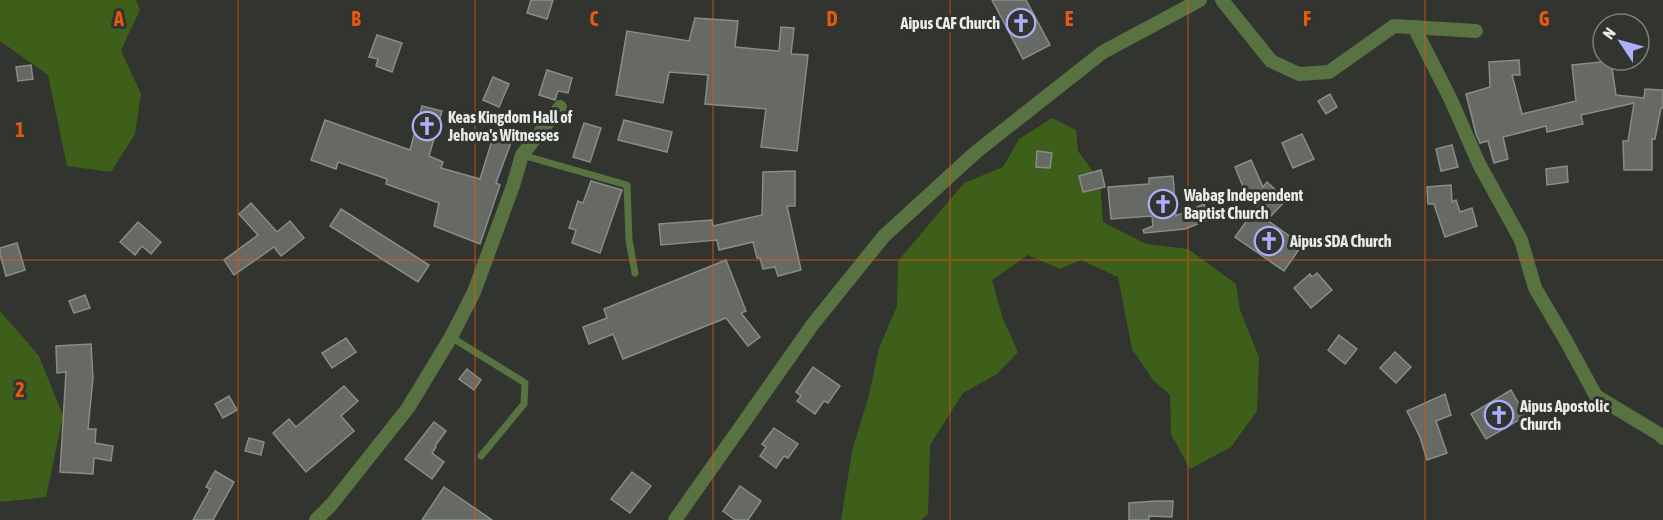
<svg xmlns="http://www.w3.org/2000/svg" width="1663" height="520" viewBox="0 0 1663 520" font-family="'Asap Condensed',sans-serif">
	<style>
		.green { fill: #3d5f1a }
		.building { fill: #666964; stroke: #898d87; stroke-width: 1.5 }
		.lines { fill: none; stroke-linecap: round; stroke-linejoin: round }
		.service { stroke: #587242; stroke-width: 7 }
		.minor { stroke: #587242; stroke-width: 14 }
		.grid { fill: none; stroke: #e8590c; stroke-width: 1.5; stroke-opacity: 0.55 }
		.labels { text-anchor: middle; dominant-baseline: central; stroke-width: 6; stroke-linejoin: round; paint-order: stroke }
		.poi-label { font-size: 16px; font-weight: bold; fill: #eaece9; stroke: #31342f; text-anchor: start }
		.grid-label { font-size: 20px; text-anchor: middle; font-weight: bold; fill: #e8590c; stroke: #31342f; stroke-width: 6; stroke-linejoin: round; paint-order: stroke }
	</style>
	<rect width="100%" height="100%" fill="#31342f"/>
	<g class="green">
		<polygon points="0,0 136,0 140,10 121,50 141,94 135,134 111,172 67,166 48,75 0,41"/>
		<polygon points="1052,118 1076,130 1078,151 1100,181 1103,222 1146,244 1188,249 1236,284 1240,310 1259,357 1257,411 1231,447 1190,469 1171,434 1170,395 1153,380 1132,349 1118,277 1081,260 1060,269 1028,255 992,280 1003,319 1018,352 997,374 963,393 930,445 928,514 921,520 841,520 852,451 869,395 879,348 897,306 898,261 964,183 1003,167 1019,139"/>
		<polygon points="0,311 39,356 63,416 46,497 0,502"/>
	</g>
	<g class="building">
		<polygon points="531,0 553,0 547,19 527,13"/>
		<polygon points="992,0 1026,0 1050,45 1023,59"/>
		<polygon points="695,18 738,21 735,47 779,51 781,27 794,28 791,54 808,55 797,151 761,147 766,109 705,104 708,75 669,72 663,103 616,95 627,31 689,41"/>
		<polygon points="377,35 402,43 392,72 376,66 378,59 369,57"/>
		<polygon points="1519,60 1520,75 1512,75 1522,114 1576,101 1572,65 1611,61 1616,95 1644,98 1645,89 1663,90 1663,108 1661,108 1655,139 1652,139 1652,170 1624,170 1623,141 1628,141 1634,103 1581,115 1583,124 1547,132 1546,126 1503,137 1508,159 1494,163 1488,141 1480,143 1476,134 1466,94 1490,87 1489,62"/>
		<polygon points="31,65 33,79 18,81 16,67"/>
		<polygon points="547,70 572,78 568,93 558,91 555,100 539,95"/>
		<polygon points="493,77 509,84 499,107 483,100"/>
		<polygon points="1330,94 1337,107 1326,114 1318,101"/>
		<polygon points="422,106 442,111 429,156 443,162 441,168 480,179 495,131 513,137 496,183 500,185 480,244 434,226 439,203 386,184 387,179 338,162 336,169 311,160 325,120 410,150"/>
		<polygon points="624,120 672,132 667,152 618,140"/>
		<polygon points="584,123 601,128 590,162 573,157"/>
		<polygon points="1302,134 1314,159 1293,168 1282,143"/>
		<polygon points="1452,145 1458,167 1441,171 1436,149"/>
		<polygon points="1037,151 1052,153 1050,168 1036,167"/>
		<polygon points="1251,160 1263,187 1267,182 1286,200 1267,220 1302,245 1284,271 1235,237 1258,205 1246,194 1235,167"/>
		<polygon points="1567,166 1568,182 1547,185 1546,169"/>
		<polygon points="1101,170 1105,187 1083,192 1079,176"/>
		<polygon points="795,171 795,206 787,206 801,270 778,276 775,267 763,269 760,258 757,258 753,242 719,250 717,240 661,245 659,224 712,220 713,226 762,215 763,172"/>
		<polygon points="1173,176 1176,216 1204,204 1210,219 1185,229 1144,233 1143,230 1153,226 1152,216 1111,219 1108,187 1149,184 1149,178"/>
		<polygon points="591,181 622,190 600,253 572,243 576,230 569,228 578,201 583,203"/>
		<polygon points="1451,185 1452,202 1456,200 1460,212 1472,208 1477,226 1445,237 1434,204 1428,204 1427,187"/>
		<polygon points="251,203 277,232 290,221 304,238 281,256 274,247 234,275 224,260 258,235 239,214"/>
		<polygon points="341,209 429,265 418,282 330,226"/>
		<polygon points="138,222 161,242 151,254 142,246 135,255 120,242"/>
		<polygon points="17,243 25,270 6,276 0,254 0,248"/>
		<polygon points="726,260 746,311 741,313 760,337 748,346 726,318 623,359 613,334 589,344 583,327 607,318 604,309"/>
		<polygon points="1317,273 1332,290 1311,308 1294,288 1310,274 1312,277"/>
		<polygon points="85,295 90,308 74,313 69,301"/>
		<polygon points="1339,335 1357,349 1345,364 1328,350"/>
		<polygon points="346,338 356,352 332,368 322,353"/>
		<polygon points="91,344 93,378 88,429 96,429 95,443 113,446 111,461 94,458 93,474 60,472 66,372 57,373 56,346"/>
		<polygon points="1395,352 1411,367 1396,383 1380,368"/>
		<polygon points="813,367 840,386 828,403 824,401 815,414 797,401 801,396 796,392"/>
		<polygon points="467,369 481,380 474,390 459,379"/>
		<polygon points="344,386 358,401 341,416 354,431 306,472 273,433 289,419 296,427"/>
		<polygon points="1511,390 1526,416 1486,439 1471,414"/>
		<polygon points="1445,394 1451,415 1436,421 1447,453 1427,460 1420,437 1407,411"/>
		<polygon points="229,396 237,410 223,418 215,404"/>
		<polygon points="434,422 446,431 435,446 436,447 432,453 444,462 432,479 405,459"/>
		<polygon points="774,428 798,444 788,458 784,456 776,468 760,456 766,447 762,444"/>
		<polygon points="249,438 264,442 261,455 245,451"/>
		<polygon points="215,471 234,482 213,520 193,520 210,489 206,487"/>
		<polygon points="632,472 651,486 630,513 611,499"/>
		<polygon points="740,486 761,501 748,520 735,520 723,511"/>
		<polygon points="444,487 492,520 422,520"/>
		<polygon points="1156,501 1173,501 1172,517 1149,516 1149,520 1129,520 1129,503"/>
	</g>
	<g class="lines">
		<g class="service">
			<polyline points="522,155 627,185 629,240 635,273"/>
			<polyline points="451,337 525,383 524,404 481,456"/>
		</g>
		<g class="minor">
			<polyline points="1222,0 1271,61 1299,74 1329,72 1394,26 1476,31"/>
			<polyline points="1414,27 1451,100 1479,164 1521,240 1535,288 1565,339 1596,396 1659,434 1663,438"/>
			<polyline points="316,520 331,505 408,408 451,337 474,292 513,186 522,155 560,107"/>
			<polyline points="675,520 813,324 884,236 976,152 1103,52 1200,0"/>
		</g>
	</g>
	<path class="grid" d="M238 0V520M475 0V520M713 0V520M950 0V520M1188 0V520M1425 0V520M0 260H1663"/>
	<defs>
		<g id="church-ring" transform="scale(1.5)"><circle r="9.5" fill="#31342f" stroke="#acaffb" stroke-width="1.5"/><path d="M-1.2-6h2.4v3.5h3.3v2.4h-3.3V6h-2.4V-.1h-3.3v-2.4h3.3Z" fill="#acaffb"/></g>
	</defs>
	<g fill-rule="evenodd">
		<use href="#church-ring" x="1021" y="23"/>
		<use href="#church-ring" x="427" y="126"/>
		<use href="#church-ring" x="1163" y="204"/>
		<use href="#church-ring" x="1269" y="241"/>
		<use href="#church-ring" x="1499" y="415"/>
	</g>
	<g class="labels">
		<g class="poi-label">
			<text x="1000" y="23" text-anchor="end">Aipus CAF Church</text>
			<text x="448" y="117">Keas Kingdom Hall of<tspan x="448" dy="18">Jehova's Witnesses</tspan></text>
			<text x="1184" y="195">Wabag Independent<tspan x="1184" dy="18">Baptist Church</tspan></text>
			<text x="1290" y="241">Aipus SDA Church</text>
			<text x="1520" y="406">Aipus Apostolic<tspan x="1520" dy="18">Church</tspan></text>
		</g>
	</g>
	<g class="grid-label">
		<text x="119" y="26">A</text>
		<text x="356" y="26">B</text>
		<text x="594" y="26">C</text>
		<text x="832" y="26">D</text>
		<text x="1069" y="26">E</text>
		<text x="1307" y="26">F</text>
		<text x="1544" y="26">G</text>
		<text x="20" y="137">1</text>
		<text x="20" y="397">2</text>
	</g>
	<g transform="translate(1621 42) rotate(306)"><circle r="28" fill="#31342f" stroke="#7b7e79" stroke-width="1.5"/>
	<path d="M0-4.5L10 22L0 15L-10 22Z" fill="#acaffb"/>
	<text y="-9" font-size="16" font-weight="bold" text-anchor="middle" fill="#eaece9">N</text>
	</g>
</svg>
